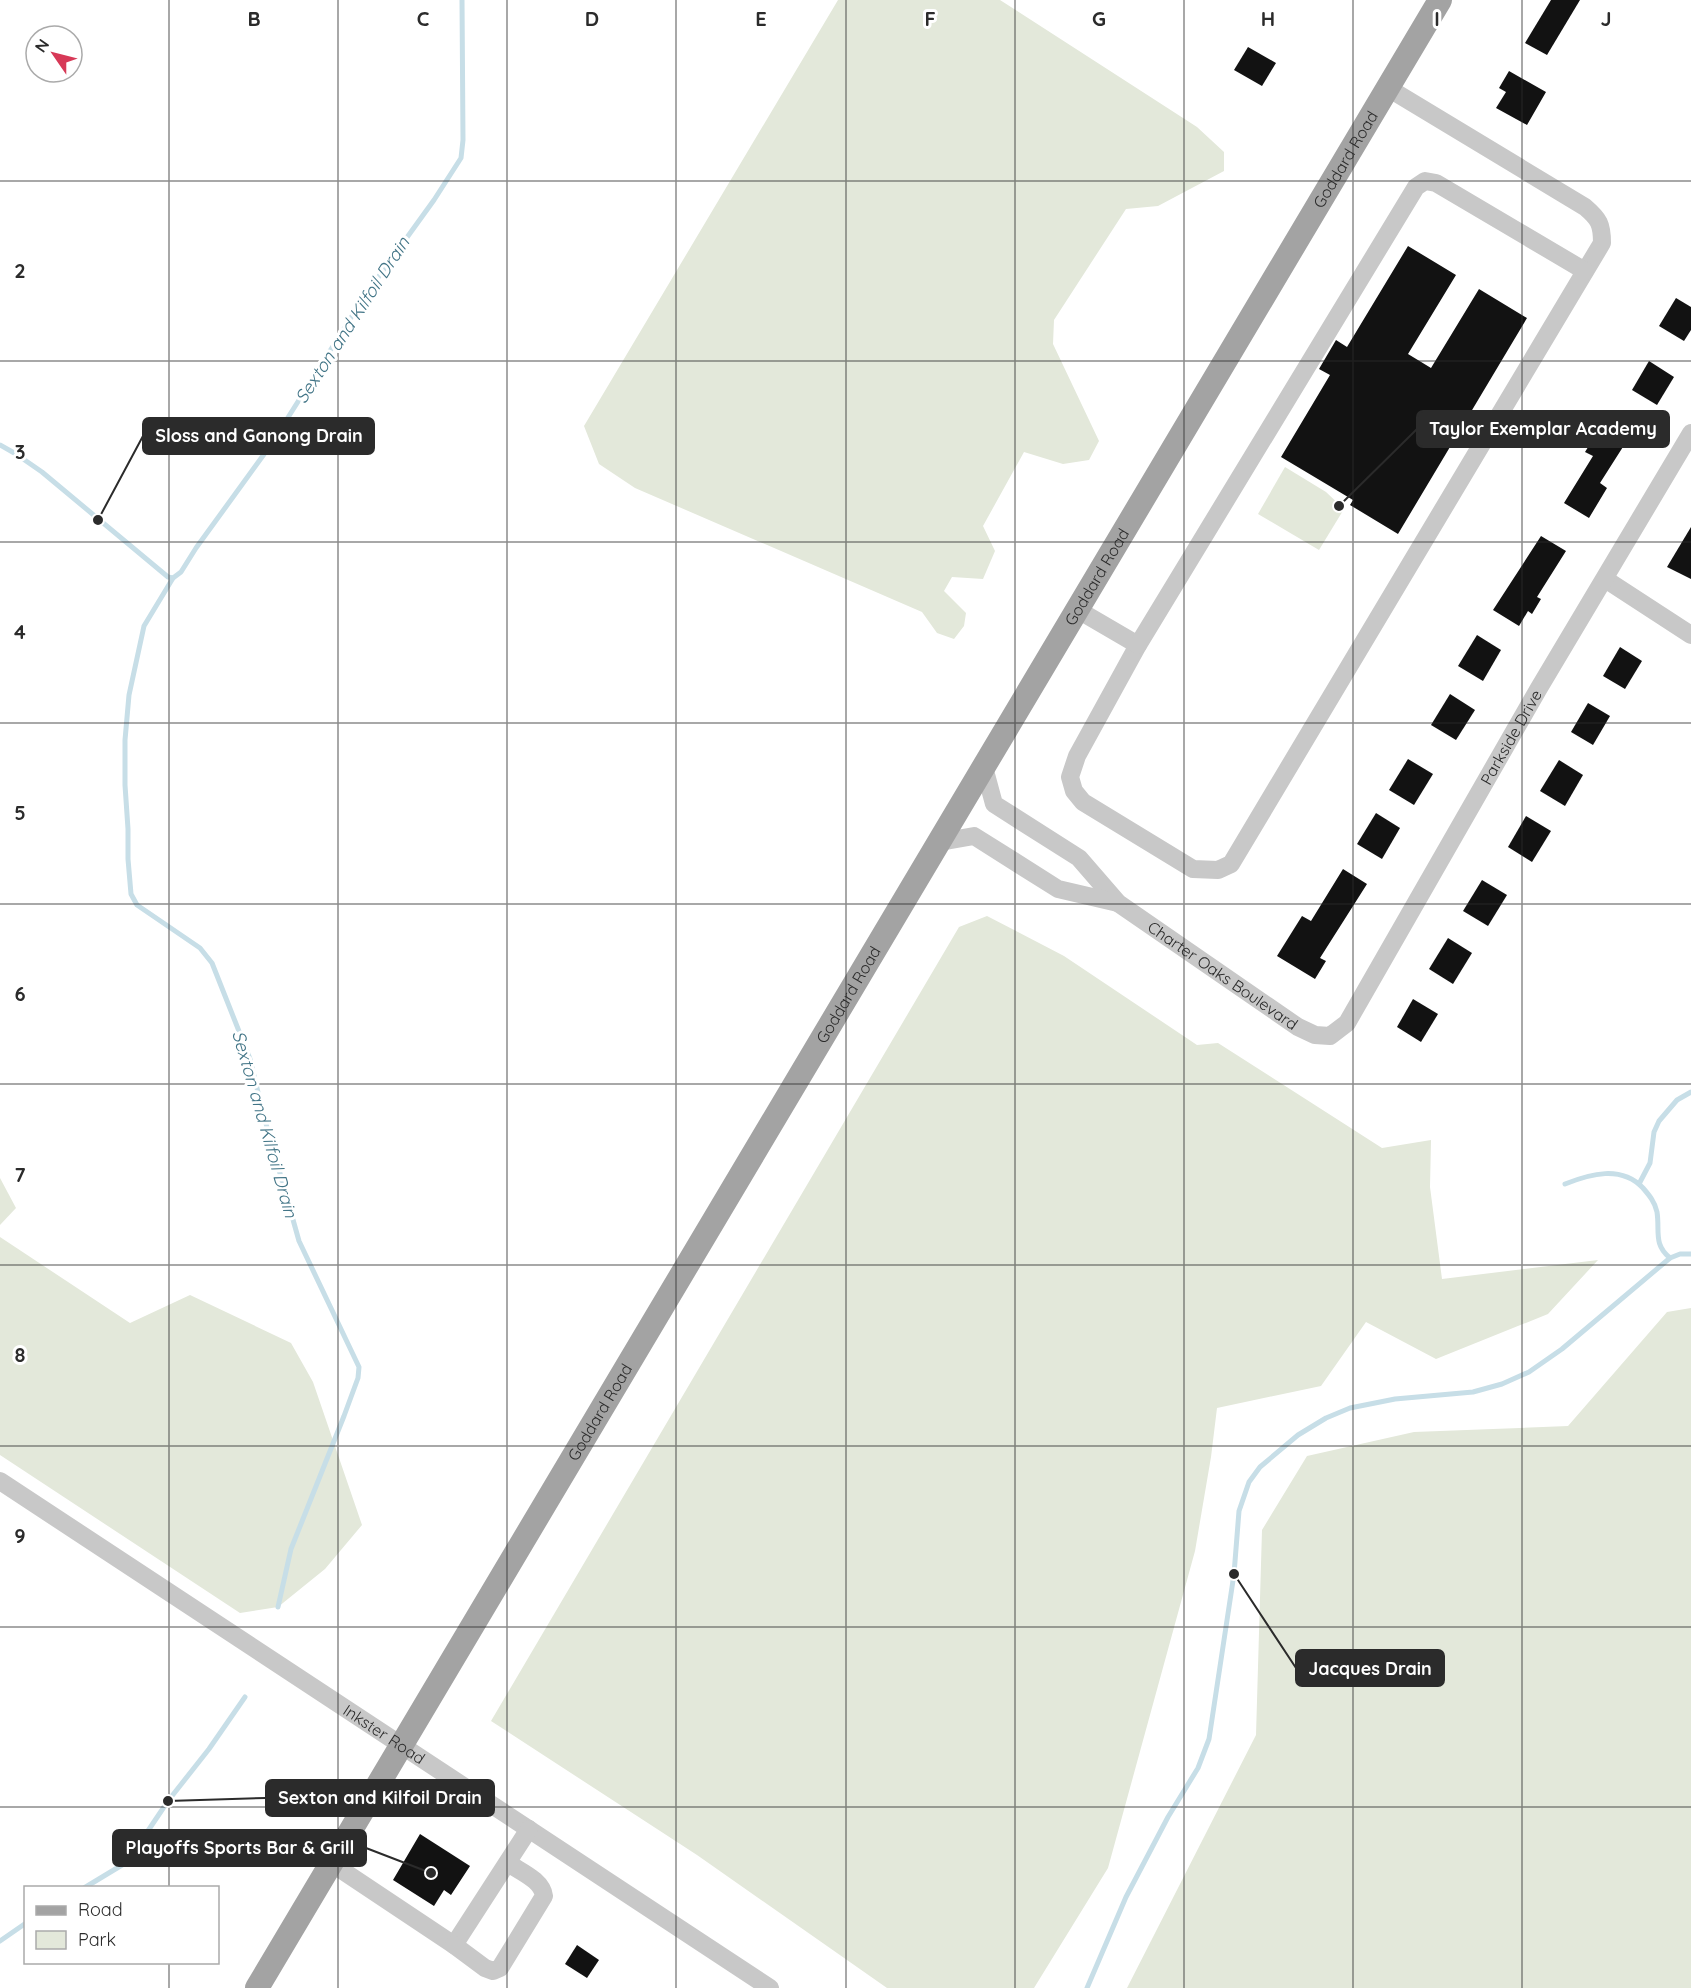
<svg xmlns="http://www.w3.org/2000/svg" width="1691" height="1988" viewBox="0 0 1691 1988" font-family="Quicksand,sans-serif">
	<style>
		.green { fill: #e3e8da }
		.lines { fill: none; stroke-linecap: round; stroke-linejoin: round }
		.stream { stroke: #c7dee7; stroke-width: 5 }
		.building { fill: #121212 }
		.minor { stroke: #c8c8c8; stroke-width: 18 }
		.major { stroke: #a3a3a3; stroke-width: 24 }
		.grid { fill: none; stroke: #2b2b2b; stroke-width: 1.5; stroke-opacity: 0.55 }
		.labels { text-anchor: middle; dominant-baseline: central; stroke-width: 6; stroke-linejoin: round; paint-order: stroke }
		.street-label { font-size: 16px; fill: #2b2b2b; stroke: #fff }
		.water-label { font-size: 18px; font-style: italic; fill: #417486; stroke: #fff }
		.grid-label { font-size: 20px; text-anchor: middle; font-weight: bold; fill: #2b2b2b; stroke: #fff; stroke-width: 6; stroke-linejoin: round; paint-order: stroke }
		.leader { fill: none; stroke: #2b2b2b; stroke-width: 2 }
		.callout-dot { fill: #2b2b2b; stroke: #fff; stroke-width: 2 }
		.callout { fill: #2b2b2b; stroke: #2b2b2b; stroke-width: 2 }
		.callout-label { font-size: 18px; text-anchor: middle; font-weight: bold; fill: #fff }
	</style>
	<rect width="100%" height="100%" fill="#fff"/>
	<g class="green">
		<polygon points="838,0 1000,0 1197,127 1224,152 1224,171 1158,206 1126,209 1054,320 1053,344 1099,441 1089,460 1063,464 1024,452 983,526 995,551 983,579 952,577 944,591 966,613 964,626 954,639 937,633 922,612 635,488 599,464 584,426"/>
		<polygon points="1285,467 1326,492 1344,509 1319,550 1258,514"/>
		<polygon points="987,916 1064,956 1197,1045 1218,1043 1382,1148 1431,1140 1430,1187 1442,1279 1598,1260 1548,1314 1436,1359 1366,1322 1321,1386 1217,1408 1211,1457 1195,1551 1108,1868 1034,1988 887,1988 697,1855 491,1721 959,927"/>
		<polygon points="0,1178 16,1208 0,1225"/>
		<polygon points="0,1237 130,1323 190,1295 291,1343 313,1382 362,1525 325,1569 278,1607 240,1613 0,1455"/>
		<polygon points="1691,1308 1691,1988 1127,1988 1256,1735 1262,1530 1307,1456 1414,1432 1568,1426 1667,1312"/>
	</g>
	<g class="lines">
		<g class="stream">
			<polyline points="0,445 16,454 42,472 168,577 173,578"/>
			<path d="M1565 1184C1590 1174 1621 1165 1643 1188 1649 1195 1655 1202 1657 1212 1660 1231 1653 1244 1670 1258"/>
			<polyline points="1639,1184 1650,1163 1654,1132 1659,1121 1677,1100 1691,1092"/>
			<polyline points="278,1607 291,1549 344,1416 358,1378 359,1367 299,1241 263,1113 250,1059 212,963 200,948 137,905 131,894 128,859 128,829 125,785 125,740 129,695 144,626 173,578 181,572 196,548 270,446 364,297 434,200 461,158 463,140 462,0"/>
			<polyline points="84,1888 127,1862 168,1801 209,1749 245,1697"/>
			<polyline points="0,1941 26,1923"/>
			<polyline points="1087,1988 1126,1897 1168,1817 1198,1768 1209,1739 1234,1574 1239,1511 1249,1482 1260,1467 1298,1435 1326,1418 1350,1408 1395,1399 1473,1392 1502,1384 1529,1372 1562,1349 1670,1258 1680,1254 1691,1254"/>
		</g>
	</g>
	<g class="building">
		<polygon points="1551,0 1580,0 1547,55 1525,43"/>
		<polygon points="1248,47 1276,63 1262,86 1234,70"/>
		<polygon points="1509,71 1546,92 1527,125 1496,108 1506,92 1499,88"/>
		<polygon points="1408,246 1456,275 1408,354 1431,368 1479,289 1527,318 1398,534 1350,505 1353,500 1281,457 1330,375 1319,369 1329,352 1336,340 1347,347"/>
		<polygon points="1676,298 1691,307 1691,330 1684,341 1659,326"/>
		<polygon points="1649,361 1674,377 1657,405 1632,390"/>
		<polygon points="1603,423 1628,439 1600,483 1607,488 1589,518 1564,503 1593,456 1585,452"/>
		<polygon points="1691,527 1691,579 1667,567"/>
		<polygon points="1541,536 1566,551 1537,597 1541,599 1532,614 1528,611 1519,626 1493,610"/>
		<polygon points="1477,635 1501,650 1483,681 1458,666"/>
		<polygon points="1620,647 1642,661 1625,689 1603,676"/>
		<polygon points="1450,694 1475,710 1456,740 1431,725"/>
		<polygon points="1588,703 1610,716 1593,745 1571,732"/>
		<polygon points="1408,759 1433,774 1414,805 1389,790"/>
		<polygon points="1559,760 1583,775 1565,806 1540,791"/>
		<polygon points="1376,813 1400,828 1382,859 1357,844"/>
		<polygon points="1526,816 1551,831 1532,862 1508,847"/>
		<polygon points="1343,869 1367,884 1320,958 1326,961 1315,979 1277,956 1302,916 1311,921"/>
		<polygon points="1482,880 1507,895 1488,926 1463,911"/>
		<polygon points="1448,938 1472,953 1453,984 1429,969"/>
		<polygon points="1413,999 1438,1014 1421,1042 1397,1027"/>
		<polygon points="420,1834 470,1866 451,1895 444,1890 434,1906 393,1880"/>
		<polygon points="577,1945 599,1960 587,1978 565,1964"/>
	</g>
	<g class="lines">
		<g class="minor">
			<polyline points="1605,579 1691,635"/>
			<path d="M1078 610 1138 645 1077 756 1070 777 1074 791 1083 802 1193 869 1218 870 1231 864 1602 243C1602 224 1599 219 1585 207L1388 88"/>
			<polyline points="1138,645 1416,187 1425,181 1436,183 1585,271"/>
			<path id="s1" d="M984 767 994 804 1079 858 1118 903 1298 1027 1315 1035 1330 1036 1347 1023 1539 688 1691 433"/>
			<polyline points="940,842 974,836 1058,889 1118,903"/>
			<path id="s2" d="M0 1481 770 1988"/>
			<polyline points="331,1863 454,1945 529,1829"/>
			<path d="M454 1945 485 1968 493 1971 500 1968 544 1896C542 1880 521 1872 508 1863"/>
		</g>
		<path class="major" id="s3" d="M257 1988 1440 0"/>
	</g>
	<path class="grid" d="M169 0V1888M338 0V1988M507 0V1988M676 0V1988M846 0V1988M1015 0V1988M1184 0V1988M1353 0V1988M1522 0V1988M0 181H1691M0 361H1691M0 542H1691M0 723H1691M0 904H1691M0 1084H1691M0 1265H1691M0 1446H1691M0 1627H1691M0 1807H1691M169 1962V1988"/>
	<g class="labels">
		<g class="street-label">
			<text stroke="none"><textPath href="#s3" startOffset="2128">Goddard Road</textPath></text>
			<text stroke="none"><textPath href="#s3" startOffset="1642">Goddard Road</textPath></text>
			<text stroke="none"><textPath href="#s1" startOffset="802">Parkside Drive</textPath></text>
			<text stroke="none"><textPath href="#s1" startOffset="326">Charter Oaks Boulevard</textPath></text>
			<text stroke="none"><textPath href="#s3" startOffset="1156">Goddard Road</textPath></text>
			<text stroke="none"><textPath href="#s3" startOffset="670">Goddard Road</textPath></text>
			<text stroke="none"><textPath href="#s2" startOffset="460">Inkster Road</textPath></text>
		</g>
		<g class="water-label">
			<text transform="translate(352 320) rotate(-57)">Sexton and Kilfoil Drain</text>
			<text transform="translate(265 1124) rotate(74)">Sexton and Kilfoil Drain</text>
		</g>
	</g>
	<g class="grid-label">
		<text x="254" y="26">B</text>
		<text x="423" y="26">C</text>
		<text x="592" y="26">D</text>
		<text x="761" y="26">E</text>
		<text x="930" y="26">F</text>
		<text x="1099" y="26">G</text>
		<text x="1268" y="26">H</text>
		<text x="1437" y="26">I</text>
		<text x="1606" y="26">J</text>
		<text x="20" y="278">2</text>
		<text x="20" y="459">3</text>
		<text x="20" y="639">4</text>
		<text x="20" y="820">5</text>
		<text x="20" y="1001">6</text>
		<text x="20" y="1182">7</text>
		<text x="20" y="1362">8</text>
		<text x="20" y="1543">9</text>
	</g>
	<path class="leader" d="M1339 506L1417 429M98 520L143 436M1234 1574L1296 1668M168 1801L266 1798M431 1873L366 1848"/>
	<g class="callout-dot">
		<circle cx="1339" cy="506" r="6"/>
		<circle cx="98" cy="520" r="6"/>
		<circle cx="1234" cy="1574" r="6"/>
		<circle cx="168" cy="1801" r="6"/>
		<circle cx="431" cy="1873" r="6"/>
	</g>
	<g class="callout">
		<rect x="1417" y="411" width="252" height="36" rx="6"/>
		<rect x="143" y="418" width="231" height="36" rx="6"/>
		<rect x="1296" y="1650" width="148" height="36" rx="6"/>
		<rect x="266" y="1780" width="228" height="36" rx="6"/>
		<rect x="113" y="1830" width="253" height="36" rx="6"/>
	</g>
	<g class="callout-label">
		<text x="1543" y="435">Taylor Exemplar Academy</text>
		<text x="259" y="442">Sloss and Ganong Drain</text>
		<text x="1370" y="1675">Jacques Drain</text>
		<text x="380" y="1804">Sexton and Kilfoil Drain</text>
		<text x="240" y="1854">Playoffs Sports Bar &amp; Grill</text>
	</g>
	<rect x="24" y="1886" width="195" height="78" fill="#ffffff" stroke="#aaaaaa" stroke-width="1.5"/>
	<rect x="36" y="1906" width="30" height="9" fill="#a3a3a3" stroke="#aaaaaa" stroke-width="1.5"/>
	<text x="78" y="1916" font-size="18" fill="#2b2b2b">Road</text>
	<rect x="36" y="1931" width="30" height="18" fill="#e3e8da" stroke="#aaaaaa" stroke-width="1.5"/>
	<text x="78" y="1946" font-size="18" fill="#2b2b2b">Park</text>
	<g transform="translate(54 54) rotate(305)"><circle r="28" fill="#ffffff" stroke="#aaaaaa" stroke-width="1.5"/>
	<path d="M0-4.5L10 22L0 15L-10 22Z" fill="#d73957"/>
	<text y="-9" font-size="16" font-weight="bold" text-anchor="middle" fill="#2b2b2b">N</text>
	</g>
</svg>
